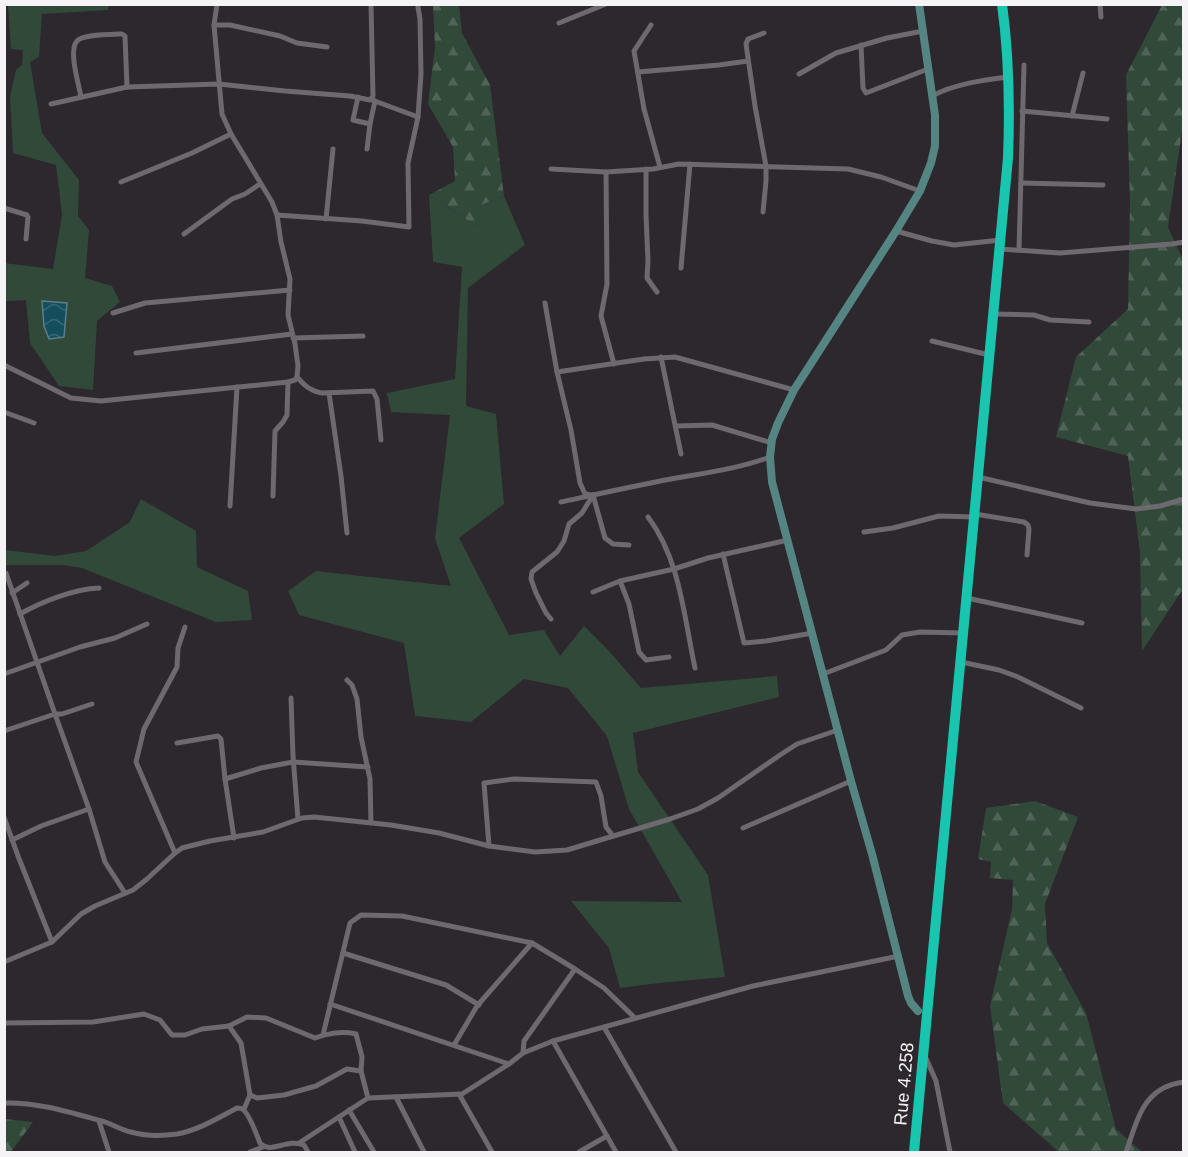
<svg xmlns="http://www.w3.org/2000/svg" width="1188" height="1157" viewBox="0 0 1188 1157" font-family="Helvetica,sans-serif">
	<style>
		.green { fill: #314939 }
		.forest { fill: url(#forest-firs) }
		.water { fill: url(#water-waves); stroke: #587f8a; stroke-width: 1.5 }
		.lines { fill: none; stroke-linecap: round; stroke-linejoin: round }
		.street { stroke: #6d696e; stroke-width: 5 }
		.secondary { stroke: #548582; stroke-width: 8 }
		.highway { stroke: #19c5af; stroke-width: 10 }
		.labels { text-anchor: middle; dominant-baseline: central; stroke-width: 5; stroke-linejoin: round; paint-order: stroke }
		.street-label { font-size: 18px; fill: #f6f3f6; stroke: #2c282d }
	</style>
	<defs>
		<pattern id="forest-firs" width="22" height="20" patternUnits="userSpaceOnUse" patternTransform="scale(1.5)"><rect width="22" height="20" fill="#314939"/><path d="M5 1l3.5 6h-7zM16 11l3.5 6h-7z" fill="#4f6456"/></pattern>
		<pattern id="water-waves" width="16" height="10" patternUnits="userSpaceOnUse" patternTransform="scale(1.5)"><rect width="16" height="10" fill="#144d5c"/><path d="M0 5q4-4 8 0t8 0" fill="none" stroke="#376774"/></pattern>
	</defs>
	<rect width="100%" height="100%" fill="#2c282d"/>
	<g class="green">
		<polygon points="8,5 109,5 108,10 42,14 39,57 30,62 42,133 79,180 78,216 89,230 85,278 112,286 120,302 97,321 93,390 59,386 30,343 26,300 5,301 4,263 53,269 62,215 56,165 13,153 10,96 16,70 22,65 23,50 11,49"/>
		<polygon points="429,195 481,229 481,205 504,196 525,245 468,288 466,406 496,414 504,504 459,538 509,635 544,630 560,656 584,626 609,651 641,688 777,676 779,697 633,733 638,772 708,875 725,977 659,983 620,988 609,948 571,901 682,902 629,809 607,736 568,688 524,679 471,722 415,716 404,643 299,615 288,591 316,571 451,586 435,538 450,415 391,412 387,393 455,379 462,267 433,262"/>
		<polygon points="141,499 196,531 197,567 248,591 252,620 216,622 82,568 63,565 5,565 5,550 55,556 86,551 130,522"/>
	</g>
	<g class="forest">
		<polygon points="433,5 459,5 462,33 490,85 504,196 481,205 481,229 429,195 455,181 453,147 428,104 435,47"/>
		<polygon points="1162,5 1183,5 1184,117 1168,227 1184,262 1183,589 1142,651 1140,552 1128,456 1056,437 1076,357 1128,309 1130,202 1126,75"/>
		<polygon points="1035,801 1078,817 1045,904 1047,943 1086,1013 1116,1129 1142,1152 1059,1152 1003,1103 990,1006 1012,909 1013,880 990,878 991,862 978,859 986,808"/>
		<polygon points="5,1119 33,1122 11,1152 5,1152"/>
	</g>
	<polygon class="water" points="42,301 67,303 64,337 49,339 44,326"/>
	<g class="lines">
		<g class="street">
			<path d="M217 4 214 25 222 114 231 134 272 202 277 215 281 242 290 279 288 315 295 344 298 366 297 377C304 385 310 391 322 393L373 391 377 399 381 440"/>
			<polyline points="1100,4 1101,17"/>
			<polyline points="559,23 606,4"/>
			<polyline points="214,25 230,25 280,36 297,43 327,47"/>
			<polyline points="651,25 634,51 644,109 660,167"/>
			<polyline points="861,45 863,88 866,93 928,69"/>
			<polyline points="638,72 719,65 748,61"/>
			<polyline points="799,74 836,53 887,38 923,31"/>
			<path d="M932 96C954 84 984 80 1008 77"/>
			<path d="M81 97C79 85 68 50 77 41 83 34 108 35 118 34H122L125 36 127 87"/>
			<polyline points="358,97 353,120 370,124 375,101"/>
			<polyline points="372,100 418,117"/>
			<polyline points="51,104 127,87 219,84 285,91 350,96 370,100 373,96 371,4"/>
			<polyline points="1022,111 1107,119"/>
			<polyline points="1072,116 1083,73"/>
			<polyline points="367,149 370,124"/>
			<polyline points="551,169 606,172 653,169 679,164 848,169 881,177 920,191"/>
			<polyline points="646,169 646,215 648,261 647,278 657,292"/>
			<polyline points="606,172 607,284 601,316 614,364"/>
			<polyline points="121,182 192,153 231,134"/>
			<polyline points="1021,183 1103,185"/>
			<polyline points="4,208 27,215 28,217 26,239"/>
			<polyline points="763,212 766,181 766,166 755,106 746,44 748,39 764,33"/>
			<polyline points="277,215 362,221 409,227 408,163 418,117 421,74 420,19 418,7"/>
			<polyline points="326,219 333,149"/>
			<polyline points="896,231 932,241 954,245 1001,240"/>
			<polyline points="184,234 232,199 245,194 260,184"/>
			<polyline points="1000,249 1060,253 1172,244 1184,242"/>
			<polyline points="1019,250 1024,65"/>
			<polyline points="681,268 690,164"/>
			<polyline points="545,303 557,372 571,430 580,483 585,494 591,495"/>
			<polyline points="113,313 145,303 290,290"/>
			<polyline points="994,314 1034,315 1050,320 1089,322"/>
			<polyline points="293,338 363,336"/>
			<polyline points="932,341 989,355"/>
			<polyline points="136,353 292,334"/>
			<polyline points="661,357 681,454"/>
			<polyline points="4,365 71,398 101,401 288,382 295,380 297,377"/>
			<polyline points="557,372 644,359 675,357 794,390"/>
			<polyline points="329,393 341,476 347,533"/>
			<polyline points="4,412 34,423"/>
			<polyline points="676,426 712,425 772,443"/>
			<polyline points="978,477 1090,503 1136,509 1160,506 1184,499"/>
			<polyline points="593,495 605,538 613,544 629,545"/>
			<polyline points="273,496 275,431 283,422 287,415 288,382"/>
			<path d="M561 502C598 494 634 486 671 479 704 473 738 469 770 457"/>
			<polyline points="230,506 237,387"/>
			<polyline points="975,514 1024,522 1028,525 1029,529 1027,555"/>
			<path d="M648 517C680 559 684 617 695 668"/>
			<polyline points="864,532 893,528 939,516 975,517"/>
			<polyline points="723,554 744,643 766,641 813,633"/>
			<polyline points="620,581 629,604 639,652 646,660 669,657"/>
			<polyline points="593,592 620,581 674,569 708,558 788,540"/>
			<polyline points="12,593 27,583"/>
			<polyline points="967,598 1082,623"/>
			<path d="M20 614C41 602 74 589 99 588"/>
			<polyline points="551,619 546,613 536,593 531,579 532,572 557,552 564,541 569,524 582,513 593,495"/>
			<polyline points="961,662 999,670 1018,677 1081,708"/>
			<polyline points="4,674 80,647 115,638 147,624"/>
			<polyline points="823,674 886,650 902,635 920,632 963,633"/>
			<polyline points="347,680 352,685 357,699 361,737 370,779 371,823"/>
			<polyline points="291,698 293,756 298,819"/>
			<polyline points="92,704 62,714 55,714 89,809 105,862 125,893"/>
			<polyline points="4,731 55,714 6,573"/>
			<polyline points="177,743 218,736 221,739 225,779 234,838"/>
			<polyline points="225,779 261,768 293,762 368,767"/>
			<polyline points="4,817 18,856 52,942"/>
			<polyline points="743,828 851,781"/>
			<polyline points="12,840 41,826 89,809"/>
			<polyline points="489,846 484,783 514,779 596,782 601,796 606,827 613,836"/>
			<polyline points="175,853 136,762 144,729 177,667 178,648 185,627"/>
			<polyline points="343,953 446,985 479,1005"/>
			<polyline points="4,962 52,942 81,914 95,906 133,890 147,879 175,853 182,848 210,841 263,832 302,818 314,817 391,825 439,833 489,846 535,852 567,850 670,819 698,809 718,798 780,755 797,744 838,730"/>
			<polyline points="330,1004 509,1064"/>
			<polyline points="4,1023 93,1022 144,1014 160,1020 172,1035 185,1035 202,1029 229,1026 241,1043 250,1095 244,1109"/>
			<path d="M229 1026 247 1017 266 1018 315 1038C327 1033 343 1031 356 1034L362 1057 361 1071 368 1098"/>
			<polyline points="604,1027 676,1152"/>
			<polyline points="323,1035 350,923 361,915 402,916 532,943 575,969 604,988 635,1018"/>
			<polyline points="553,1041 616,1152"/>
			<polyline points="454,1045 477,1006 532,943"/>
			<polyline points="523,1053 524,1041 575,969"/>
			<polyline points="925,1056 936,1081 950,1152"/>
			<polyline points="459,1094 492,1152"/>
			<polyline points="250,1095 257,1098 284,1095 316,1086 347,1069 361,1071"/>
			<polyline points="396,1097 424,1152"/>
			<path d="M4 1103C39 1102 72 1113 105 1122 114 1125 122 1130 131 1132 145 1136 163 1136 177 1134 199 1130 218 1118 237 1108 239 1108 241 1108 242 1109 249 1112 257 1136 260 1143 271 1155 286 1138 304 1145L308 1152"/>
			<polyline points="349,1110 374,1152"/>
			<polyline points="339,1117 355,1152"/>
			<polyline points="99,1121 109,1152"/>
			<polyline points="299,1143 368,1098 462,1094 509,1064 523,1053 553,1041 753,986 899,956"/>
			<polyline points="250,1152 263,1147"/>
			<polyline points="579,1152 607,1136"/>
			<path d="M1126 1152C1138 1119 1143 1087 1184 1082"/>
		</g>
		<polyline class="secondary" points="918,1011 911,1003 908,996 872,854 851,781 772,482 770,457 772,439 778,423 794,390 896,231 920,191 931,163 935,146 935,115 919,4"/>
		<path class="highway" d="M914 1152 1008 158C1010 106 1009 55 1002 4"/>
	</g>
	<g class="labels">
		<g class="street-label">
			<text transform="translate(904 1084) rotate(-85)">Rue 4.258</text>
		</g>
	</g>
	<rect width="1188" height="1157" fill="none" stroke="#f6f3f6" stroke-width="12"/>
</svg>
